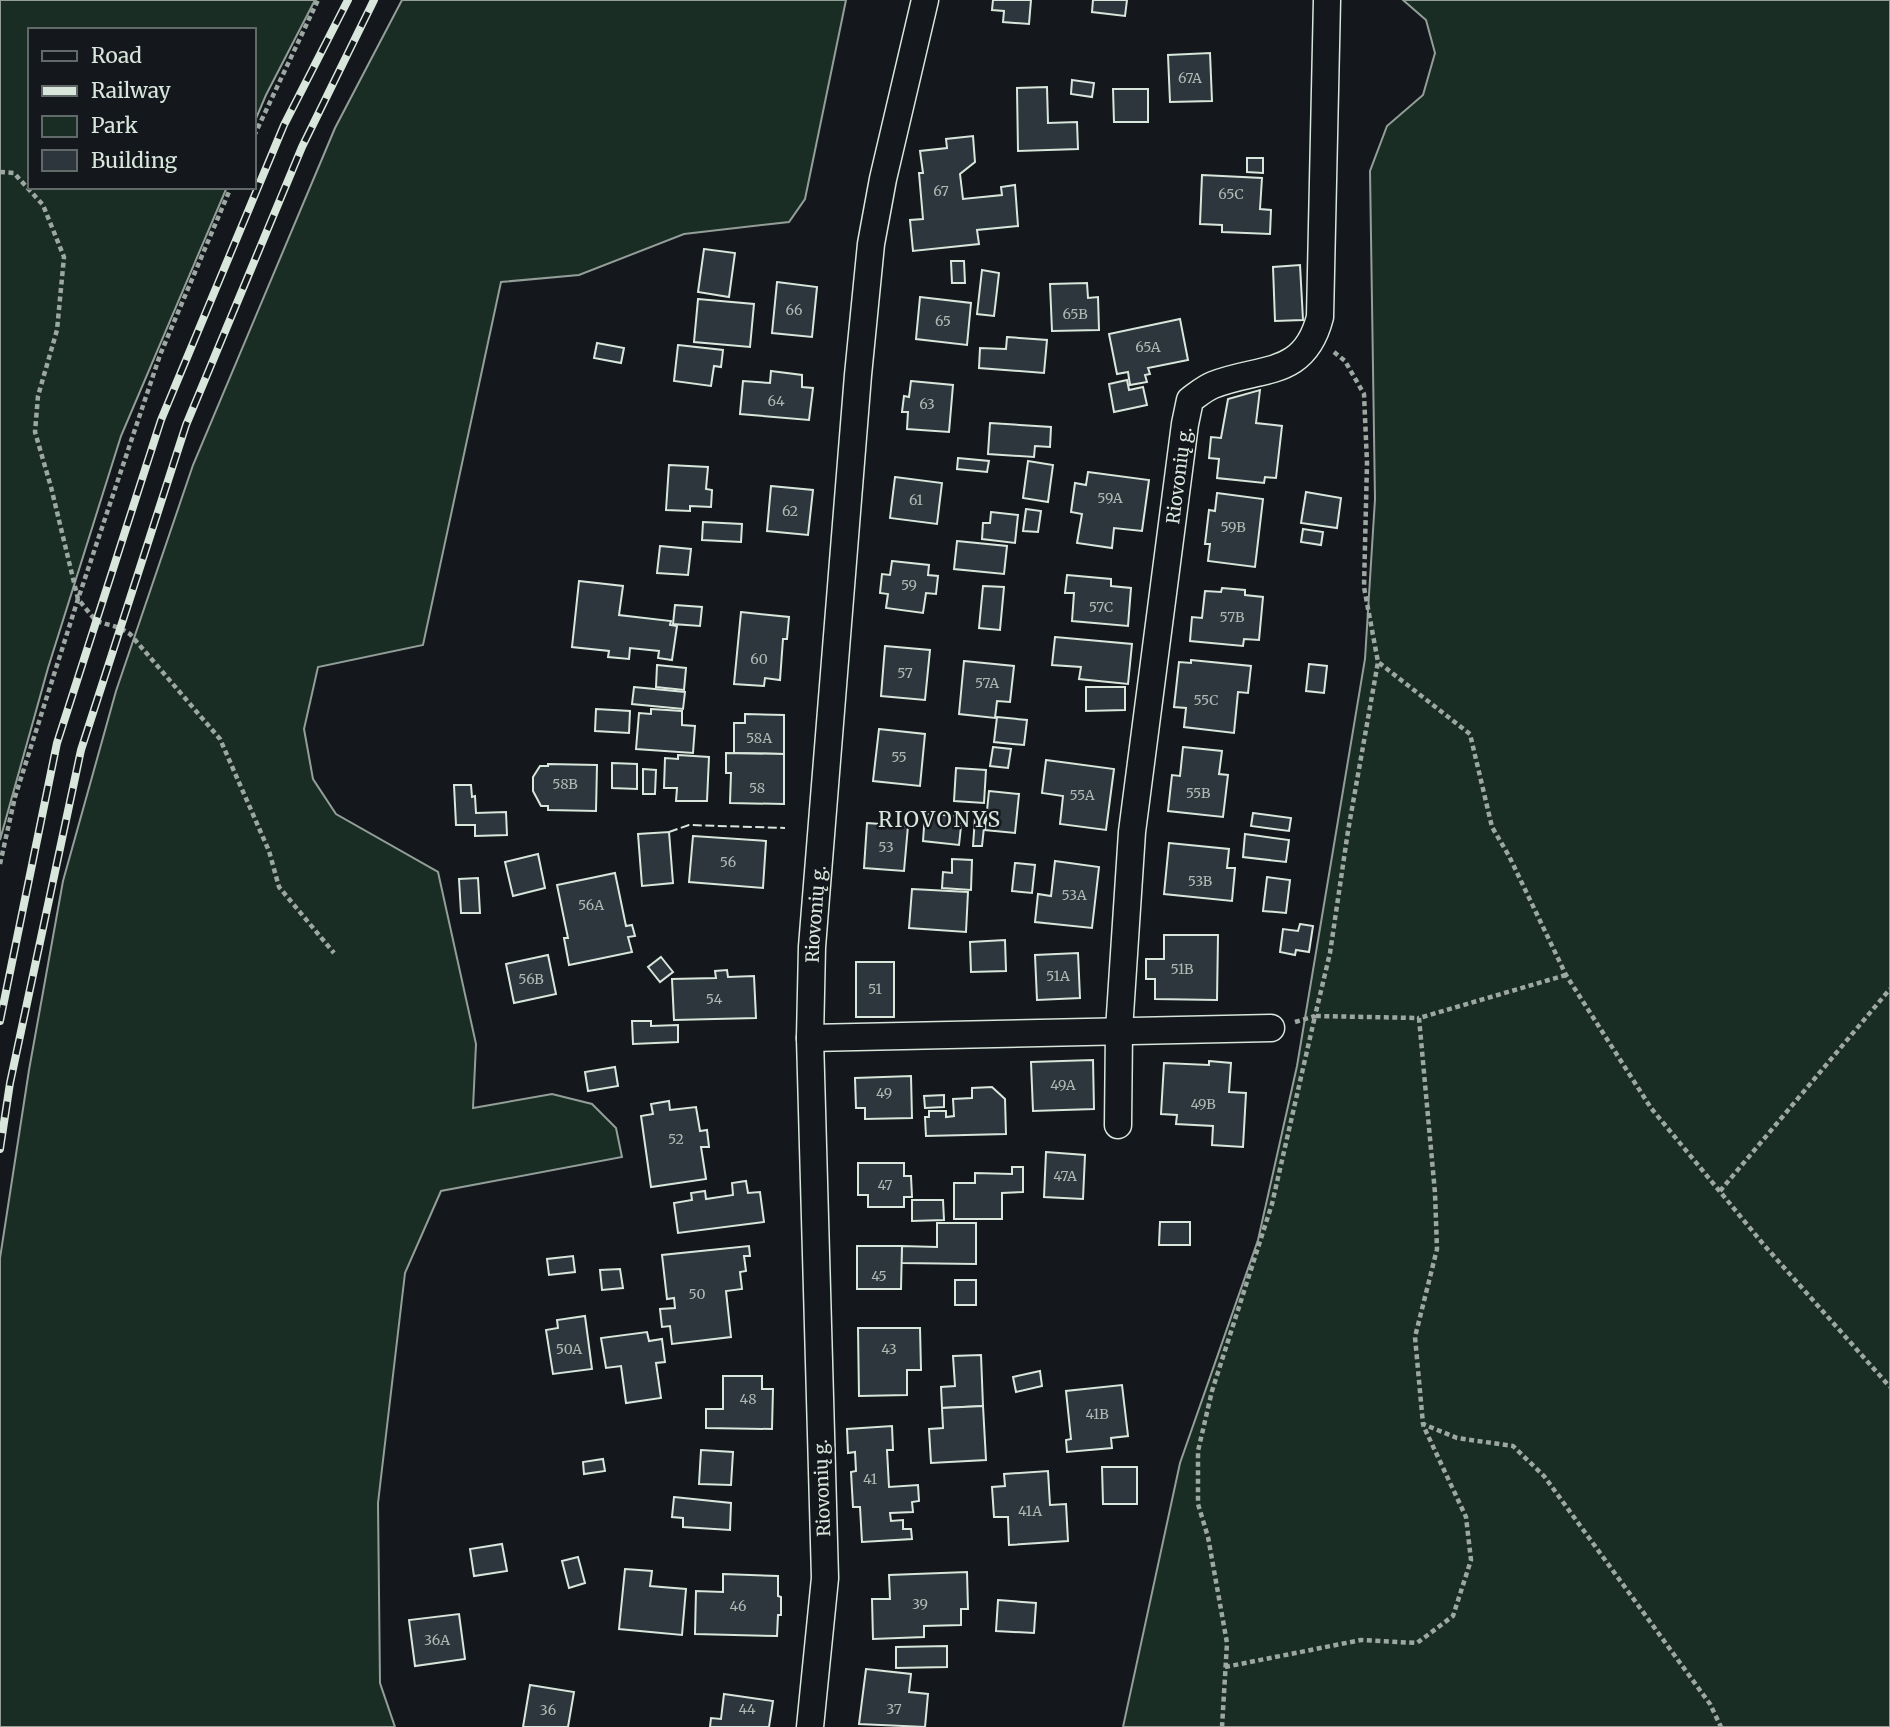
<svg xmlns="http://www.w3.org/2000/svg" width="1890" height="1727" viewBox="0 0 1890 1727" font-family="Merriweather,serif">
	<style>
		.green { fill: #1a2d24; stroke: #939e99; stroke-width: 2 }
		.building { fill: #2c363c; stroke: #d8e6dc; stroke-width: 2 }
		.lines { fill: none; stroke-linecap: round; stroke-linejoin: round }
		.minor-casing { stroke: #d8e6dc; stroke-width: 29 }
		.path { stroke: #9da8a2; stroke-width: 4.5; stroke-dasharray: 5 3.5; stroke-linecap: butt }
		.minor { stroke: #14181c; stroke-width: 26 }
		.rail-casing { stroke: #d8e6dc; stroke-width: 8 }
		.rail { stroke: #14181c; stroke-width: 5; stroke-dasharray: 16; stroke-linecap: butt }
		.fence { stroke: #d8e6dc; stroke-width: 2; stroke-dasharray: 9 3.5; stroke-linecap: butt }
		.labels { text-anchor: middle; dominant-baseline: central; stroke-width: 5; stroke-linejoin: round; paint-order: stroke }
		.number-label { font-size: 14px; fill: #adbab4 }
		.street-label { font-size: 18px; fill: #d8e6dc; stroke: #14181c }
		.quarter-label { font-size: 21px; letter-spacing: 2px; fill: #d8e6dc; stroke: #14181c }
	</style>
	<rect width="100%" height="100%" fill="#14181c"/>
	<g class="green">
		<polygon points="0,0 315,0 266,95 254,123 254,30 30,30 30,187 227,187 121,436 48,668 0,840"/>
		<polygon points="402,0 846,0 805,199 789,222 684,234 579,275 501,282 423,645 318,667 304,729 313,779 336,814 438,872 476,1044 473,1108 552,1094 592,1104 616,1128 622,1157 441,1191 405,1273 378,1503 380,1683 395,1727 0,1727 0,1258 29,1070 63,881 116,691 193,465 335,128"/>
		<polygon points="1403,0 1890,0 1890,1727 1123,1727 1180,1463 1258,1240 1297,1066 1365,659 1375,499 1370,171 1387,126 1423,95 1435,53 1426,20"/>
	</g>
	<g class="building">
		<polygon points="993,0 1031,0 1029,24 1003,22 1004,11 992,10"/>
		<polygon points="1093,0 1127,0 1125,16 1092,12"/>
		<polygon points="1210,53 1212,101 1170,102 1168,55"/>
		<polygon points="1072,80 1094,83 1092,97 1071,94"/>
		<polygon points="1047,87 1048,123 1077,122 1078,149 1018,151 1017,88"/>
		<polygon points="1113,89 1148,89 1148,122 1114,122"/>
		<polygon points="973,136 975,162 960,174 963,199 1002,195 1001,187 1015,185 1018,226 977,230 979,244 913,251 910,220 923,219 919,173 923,173 920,151 947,148 946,139"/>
		<polygon points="1247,158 1263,158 1263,173 1247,172"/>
		<polygon points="1202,175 1262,178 1260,209 1271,210 1270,234 1222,232 1222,225 1200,224"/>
		<polygon points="704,249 735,253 729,297 698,292"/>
		<polygon points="951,261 964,261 965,283 952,283"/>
		<polygon points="1300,265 1303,320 1275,321 1273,267"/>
		<polygon points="982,270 999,273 994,316 977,314"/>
		<polygon points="777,282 817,287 812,337 772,333"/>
		<polygon points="1087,283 1088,298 1098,297 1099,330 1052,331 1050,284"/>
		<polygon points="920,297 971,303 967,345 916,339"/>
		<polygon points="698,299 754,304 750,347 694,342"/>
		<polygon points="1180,319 1188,360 1148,368 1150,374 1145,375 1147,382 1130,385 1128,372 1117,374 1109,334"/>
		<polygon points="1007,337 1047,340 1044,373 979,368 980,348 1006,349"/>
		<polygon points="597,343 624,348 621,363 594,358"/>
		<polygon points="678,345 723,350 721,367 714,366 711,386 674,381"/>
		<polygon points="771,371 802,375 802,387 813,388 809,420 740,414 743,381 770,383"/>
		<polygon points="1127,380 1129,390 1143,387 1147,405 1114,412 1109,384"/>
		<polygon points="911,381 953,385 949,432 907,429 908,412 902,412 904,396 909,397"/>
		<polygon points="1260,390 1256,423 1282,426 1276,478 1265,477 1264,483 1217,478 1219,459 1209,458 1211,437 1221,438 1228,399"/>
		<polygon points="990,423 1051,427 1050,447 1035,446 1034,457 988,454"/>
		<polygon points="958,458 989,461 987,472 957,469"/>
		<polygon points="1028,461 1053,465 1048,502 1023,498"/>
		<polygon points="669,465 708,467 706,489 712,490 711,507 690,506 690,511 666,510"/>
		<polygon points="1088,472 1149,480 1142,531 1114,528 1112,548 1077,543 1082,514 1071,512 1075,483 1086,485"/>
		<polygon points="895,477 942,483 937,524 890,518"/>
		<polygon points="771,486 813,490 808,535 767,531"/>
		<polygon points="1306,492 1341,498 1337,528 1301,523"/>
		<polygon points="1217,493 1263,499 1255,567 1208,561 1210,544 1205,544 1209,510 1215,511"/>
		<polygon points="1026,509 1041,511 1038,532 1023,531"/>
		<polygon points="991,512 1018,515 1015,543 982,539 983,523 990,523"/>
		<polygon points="703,522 742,524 741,542 702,540"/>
		<polygon points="1303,529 1323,532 1321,545 1301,542"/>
		<polygon points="957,541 1007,546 1004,574 954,569"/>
		<polygon points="660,546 691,549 688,575 657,573"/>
		<polygon points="892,561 929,565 928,575 938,576 936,594 926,593 923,613 886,608 888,594 880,593 882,574 890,575"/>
		<polygon points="1067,575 1111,579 1111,586 1131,588 1128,626 1072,621 1074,593 1065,593"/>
		<polygon points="579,581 623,586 619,615 671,621 670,625 677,626 672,660 658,658 659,651 630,648 629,659 608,657 609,651 572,647"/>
		<polygon points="983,586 1004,587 1000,630 979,628"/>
		<polygon points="1222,588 1245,590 1245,595 1263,597 1259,640 1244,639 1243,646 1190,641 1192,617 1202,618 1205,591 1221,592"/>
		<polygon points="675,605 702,607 700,626 673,624"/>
		<polygon points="741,612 789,617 787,639 783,639 780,680 765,678 764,686 734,684"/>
		<polygon points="1055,637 1132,644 1128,684 1079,679 1081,667 1052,665"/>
		<polygon points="885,646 930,650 925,700 881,696"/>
		<polygon points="1191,660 1251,666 1248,693 1238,692 1234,733 1184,727 1186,708 1174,707 1179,662 1191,663"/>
		<polygon points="964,661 1014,666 1010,702 997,701 995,718 959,714"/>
		<polygon points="1309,664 1327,666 1324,693 1306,691"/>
		<polygon points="657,665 686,668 684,690 656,687"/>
		<polygon points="634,687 685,692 683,709 632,704"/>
		<polygon points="1086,687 1125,687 1125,710 1086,711"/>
		<polygon points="596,709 630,711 629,733 595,731"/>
		<polygon points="651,709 682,711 682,725 695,726 693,753 636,749 639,713 651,714"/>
		<polygon points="745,714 784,715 784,754 734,753 734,723 745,723"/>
		<polygon points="997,717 1027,720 1024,745 994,742"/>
		<polygon points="879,729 925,734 920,786 873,781"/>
		<polygon points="993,747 1011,749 1008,768 990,766"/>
		<polygon points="1183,747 1222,751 1219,774 1228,775 1223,817 1168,811 1172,775 1180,776"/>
		<polygon points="726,753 784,754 784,804 730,803 731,773 726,773"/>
		<polygon points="678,755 709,757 707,801 676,801 677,788 664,788 665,758 678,759"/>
		<polygon points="1046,760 1114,769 1106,830 1060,824 1063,796 1042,793"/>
		<polygon points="612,763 637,764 637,789 612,788"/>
		<polygon points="548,764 597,765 596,811 548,810 548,806 541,806 533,791 533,777 540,766 548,766"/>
		<polygon points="956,768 986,770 984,803 954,801"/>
		<polygon points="643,769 656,770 655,794 643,794"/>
		<polygon points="454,785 471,785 472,797 475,796 476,813 506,812 507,835 475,836 475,825 456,825"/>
		<polygon points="989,791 1019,794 1015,833 985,830"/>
		<polygon points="925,813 962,817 959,845 923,841"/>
		<polygon points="1253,813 1291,818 1289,831 1251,826"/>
		<polygon points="975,818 985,818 982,846 973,846"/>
		<polygon points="867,823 908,826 904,871 864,868"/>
		<polygon points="669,832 673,883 642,886 638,834"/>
		<polygon points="1245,834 1289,840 1286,862 1243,857"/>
		<polygon points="693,836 766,841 763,888 689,882"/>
		<polygon points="1169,843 1229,849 1227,868 1235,868 1232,901 1164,894"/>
		<polygon points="538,854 545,888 513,896 505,862"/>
		<polygon points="952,859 972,860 971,890 942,888 943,872 952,873"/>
		<polygon points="1055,861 1099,867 1092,928 1035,922 1038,894 1051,896"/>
		<polygon points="1015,863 1035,865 1032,893 1012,891"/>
		<polygon points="615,873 626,926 632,925 635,936 628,937 632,952 569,965 564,938 568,938 557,885"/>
		<polygon points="1267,877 1290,880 1286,913 1263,911"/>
		<polygon points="478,878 480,913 461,913 459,879"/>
		<polygon points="912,889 968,892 966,932 909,928"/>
		<polygon points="1300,924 1313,926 1309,952 1296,950 1295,955 1280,952 1283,929 1298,931"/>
		<polygon points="1164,935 1218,935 1217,1000 1155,999 1155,979 1146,979 1146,959 1164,959"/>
		<polygon points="1005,940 1006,971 971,972 970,942"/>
		<polygon points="1078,953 1080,998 1037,1000 1035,955"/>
		<polygon points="548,955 556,994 514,1003 506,964"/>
		<polygon points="661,957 673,972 660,982 648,967"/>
		<rect x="856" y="962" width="38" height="55"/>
		<polygon points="727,970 728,977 754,976 756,1018 674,1020 672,979 716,978 715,971"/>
		<polygon points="632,1021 651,1021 651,1026 678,1025 678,1042 633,1044"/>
		<polygon points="1093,1060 1094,1109 1033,1111 1031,1062"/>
		<polygon points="1209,1061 1231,1063 1229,1092 1246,1093 1243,1147 1212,1145 1213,1126 1176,1124 1177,1115 1161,1114 1164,1063 1209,1065"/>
		<polygon points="615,1067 618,1086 588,1091 585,1072"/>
		<polygon points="911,1076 912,1118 865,1119 865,1108 856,1108 855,1078"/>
		<polygon points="992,1087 1005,1099 1006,1134 926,1136 925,1117 929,1117 929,1111 946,1111 946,1117 954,1116 953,1099 972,1098 972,1088"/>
		<polygon points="944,1095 944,1107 925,1108 924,1096"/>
		<polygon points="669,1101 670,1110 696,1107 700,1131 707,1130 709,1147 701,1147 706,1179 651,1187 641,1116 653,1114 651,1104"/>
		<polygon points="1046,1152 1085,1155 1083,1199 1044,1197"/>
		<polygon points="858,1163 904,1163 904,1176 911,1176 912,1197 904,1197 904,1207 868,1207 868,1195 858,1195"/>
		<polygon points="1012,1167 1023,1167 1023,1192 1002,1193 1002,1219 954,1219 954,1183 975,1183 975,1173 1012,1174"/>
		<polygon points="746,1181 748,1193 760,1192 764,1222 678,1233 674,1203 692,1200 691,1193 705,1191 706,1199 733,1195 732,1183"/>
		<polygon points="912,1200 943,1200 944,1220 912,1221"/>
		<polygon points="1160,1222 1190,1222 1190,1245 1159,1245"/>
		<polygon points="937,1223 976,1223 976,1264 901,1263 902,1246 937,1247"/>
		<polygon points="749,1246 750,1256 744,1256 746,1271 740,1272 742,1289 726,1291 731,1337 672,1344 670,1326 662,1327 660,1309 675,1308 674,1298 667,1299 662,1255"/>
		<polygon points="857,1246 902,1246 901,1289 857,1289"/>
		<polygon points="573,1256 575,1272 549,1275 547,1259"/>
		<polygon points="620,1269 623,1288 602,1290 600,1270"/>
		<rect x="955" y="1280" width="21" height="25"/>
		<polygon points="585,1316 592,1369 553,1374 546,1330 558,1328 557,1320"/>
		<polygon points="858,1328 920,1328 921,1370 907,1370 907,1395 859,1396"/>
		<polygon points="647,1332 649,1341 662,1339 665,1362 656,1363 661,1398 626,1403 621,1366 606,1368 601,1338"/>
		<polygon points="981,1355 983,1406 942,1408 941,1387 955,1386 953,1356"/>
		<polygon points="1040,1371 1042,1386 1016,1392 1013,1377"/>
		<polygon points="723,1376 762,1376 762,1389 773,1389 772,1429 706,1428 706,1409 723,1409"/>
		<polygon points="1122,1385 1128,1436 1111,1438 1112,1448 1067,1452 1066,1440 1071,1439 1066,1391"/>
		<polygon points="983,1406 986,1460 931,1463 929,1429 943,1428 942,1408"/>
		<polygon points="892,1426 893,1450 887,1450 889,1487 918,1485 919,1501 912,1502 913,1512 890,1513 891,1521 903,1520 903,1529 911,1529 912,1539 862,1542 860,1507 853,1507 851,1472 856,1471 855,1452 848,1453 847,1429"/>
		<polygon points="701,1450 733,1452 731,1485 699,1484"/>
		<polygon points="603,1459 605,1471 584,1474 583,1462"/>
		<polygon points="1102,1467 1137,1467 1137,1504 1103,1504"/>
		<polygon points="1048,1471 1050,1505 1066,1504 1068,1541 1009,1545 1008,1517 994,1517 992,1487 1005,1486 1004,1474"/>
		<polygon points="674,1497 731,1503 730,1530 683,1527 683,1518 672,1517"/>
		<polygon points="502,1544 507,1571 474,1576 470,1549"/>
		<polygon points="578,1557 585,1583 569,1588 562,1561"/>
		<polygon points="625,1569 652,1571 650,1586 686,1589 682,1635 619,1629"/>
		<polygon points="967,1572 968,1609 961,1609 961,1625 924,1626 924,1637 873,1639 872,1599 890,1599 889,1575"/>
		<polygon points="723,1574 778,1576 778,1596 781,1597 781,1615 778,1615 777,1636 695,1634 696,1591 723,1592"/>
		<polygon points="998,1600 1036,1603 1034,1633 996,1631"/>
		<polygon points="459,1614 465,1659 415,1666 409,1620"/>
		<polygon points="947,1646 947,1667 896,1668 896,1647"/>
		<polygon points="866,1669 911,1674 909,1692 928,1694 925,1727 859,1724"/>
		<polygon points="530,1685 574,1692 568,1727 523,1727"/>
		<polygon points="724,1694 773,1701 769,1727 710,1727 711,1718 721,1719"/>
	</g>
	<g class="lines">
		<g class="minor-casing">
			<g id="minor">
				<polyline points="810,1038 1271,1028"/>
				<path id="s1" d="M1118 1125 1119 1030 1132 832 1185 424 1190 400C1197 395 1205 388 1213 385 1261 366 1304 379 1320 317L1327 0"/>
				<path id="s2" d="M810 1727 825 1578 810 1038 812 947 858 375 871 244 883 179 925 0"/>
			</g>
		</g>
		<g class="path">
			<polyline points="254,136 318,0"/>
			<polyline points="0,172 14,173 43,205 64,257 57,330 38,396 35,432 51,487 78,599 96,621 120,628 130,634 220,739 269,851 279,887 334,953"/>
			<polyline points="1334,352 1345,361 1364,394 1367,463 1364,587 1378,662 1470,734 1492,827 1509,856 1566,975 1651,1108 1764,1245 1890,1387"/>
			<polyline points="0,864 15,797 78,599 160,355 231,187"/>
			<polyline points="1566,975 1419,1018 1435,1193 1437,1249 1415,1337 1423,1424 1457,1438 1513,1446 1544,1476 1710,1704 1721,1727"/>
			<polyline points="1295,1022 1315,1016 1330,953 1348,831 1378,662"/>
			<polyline points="1720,1191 1890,989"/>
			<polyline points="1225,1667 1361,1640 1417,1643 1453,1616 1471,1560 1466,1517 1423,1425"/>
			<polyline points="1222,1727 1227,1643 1208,1537 1198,1504 1198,1451 1212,1391 1272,1204 1315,1016 1419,1018"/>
		</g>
		<use href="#minor" class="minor"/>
		<g class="rail-casing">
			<g id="rail">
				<polyline points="0,1021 57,743 161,420 284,125 348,0"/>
				<polyline points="0,1149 10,1083 81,750 186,425 302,147 374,0"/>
			</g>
		</g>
		<use href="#rail" class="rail"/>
		<polyline class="fence" points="669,832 689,825 785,828"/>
	</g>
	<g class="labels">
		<g class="number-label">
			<text x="1190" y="78">67A</text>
			<text x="941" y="191">67</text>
			<text x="1231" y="194">65C</text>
			<text x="794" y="310">66</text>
			<text x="1075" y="314">65B</text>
			<text x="943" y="321">65</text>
			<text x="1148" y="347">65A</text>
			<text x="776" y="401">64</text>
			<text x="927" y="404">63</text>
			<text x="1110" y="498">59A</text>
			<text x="916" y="500">61</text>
			<text x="790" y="511">62</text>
			<text x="1233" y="527">59B</text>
			<text x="909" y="585">59</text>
			<text x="1101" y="607">57C</text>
			<text x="1232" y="617">57B</text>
			<text x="759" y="659">60</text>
			<text x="905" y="673">57</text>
			<text x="987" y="683">57A</text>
			<text x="1206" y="700">55C</text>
			<text x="759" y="738">58A</text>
			<text x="899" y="757">55</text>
			<text x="565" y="784">58B</text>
			<text x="757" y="788">58</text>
			<text x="1198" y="793">55B</text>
			<text x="1082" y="795">55A</text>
			<text x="886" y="847">53</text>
			<text x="728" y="862">56</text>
			<text x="1200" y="881">53B</text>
			<text x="1074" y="895">53A</text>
			<text x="591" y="905">56A</text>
			<text x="1182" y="969">51B</text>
			<text x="1058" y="976">51A</text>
			<text x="531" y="979">56B</text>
			<text x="875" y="989">51</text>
			<text x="714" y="999">54</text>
			<text x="1063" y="1085">49A</text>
			<text x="884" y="1093">49</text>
			<text x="1203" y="1104">49B</text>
			<text x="676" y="1139">52</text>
			<text x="1065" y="1176">47A</text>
			<text x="885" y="1185">47</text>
			<text x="879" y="1276">45</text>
			<text x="697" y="1294">50</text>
			<text x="569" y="1349">50A</text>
			<text x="889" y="1349">43</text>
			<text x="748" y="1399">48</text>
			<text x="1097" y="1414">41B</text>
			<text x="870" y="1479">41</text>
			<text x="1030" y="1511">41A</text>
			<text x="920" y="1604">39</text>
			<text x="738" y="1606">46</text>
			<text x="437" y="1640">36A</text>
			<text x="747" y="1709">44</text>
			<text x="894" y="1709">37</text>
			<text x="548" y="1710">36</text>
		</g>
		<g class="street-label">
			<text stroke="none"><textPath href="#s1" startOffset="653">Riovonių g.</textPath></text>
			<text stroke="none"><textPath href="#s2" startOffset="814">Riovonių g.</textPath></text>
			<text transform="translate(822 1488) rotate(-92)">Riovonių g.</text>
		</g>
		<g class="quarter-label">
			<text x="940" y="819">RIOVONYS</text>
		</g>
	</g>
	<rect x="28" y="28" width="228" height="161" fill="#14181c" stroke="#626a69" stroke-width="2"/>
	<rect x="42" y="51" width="35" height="10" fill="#14181c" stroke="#626a69" stroke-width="2"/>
	<text x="91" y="63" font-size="21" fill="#d8e6dc">Road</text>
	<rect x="42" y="86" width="35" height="10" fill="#d8e6dc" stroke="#626a69" stroke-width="2"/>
	<text x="91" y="98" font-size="21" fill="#d8e6dc">Railway</text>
	<rect x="42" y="116" width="35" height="21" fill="#1a2d24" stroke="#626a69" stroke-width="2"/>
	<text x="91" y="133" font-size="21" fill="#d8e6dc">Park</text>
	<rect x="42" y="150" width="35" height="21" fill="#2c363c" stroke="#626a69" stroke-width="2"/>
	<text x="91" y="168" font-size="21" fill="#d8e6dc">Building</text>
</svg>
